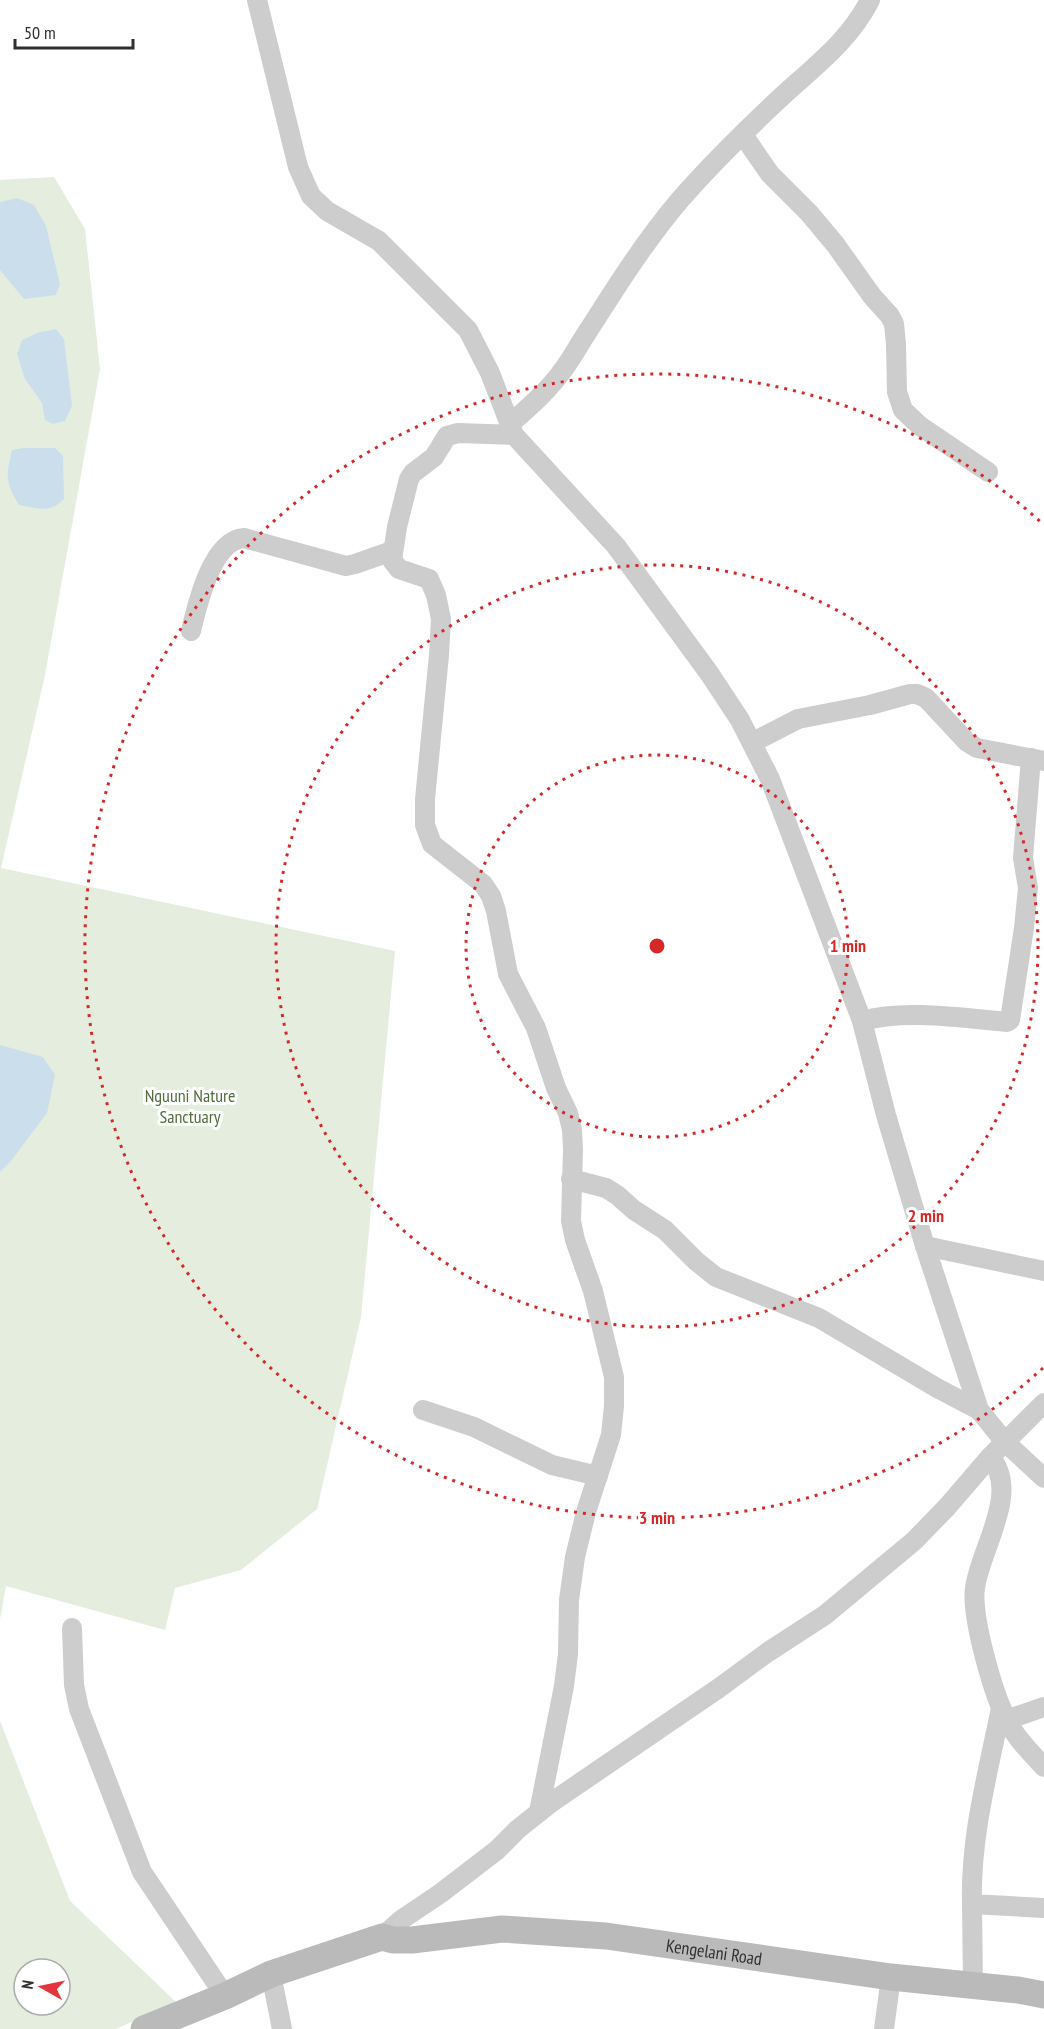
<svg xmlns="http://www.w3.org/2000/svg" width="1044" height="2029" viewBox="0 0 1044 2029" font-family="'PT Sans Narrow',sans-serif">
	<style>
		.green { fill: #e5edde; fill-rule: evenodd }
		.water { fill: #cbdeec }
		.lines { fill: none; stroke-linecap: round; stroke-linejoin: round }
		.street { stroke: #cdcdcd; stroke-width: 20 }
		.secondary { stroke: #bababa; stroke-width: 27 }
		.ring { fill: none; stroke: #d62828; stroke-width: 3; stroke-dasharray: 3 6 }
		.labels { text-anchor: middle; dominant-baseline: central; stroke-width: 6; stroke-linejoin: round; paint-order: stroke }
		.park-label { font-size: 18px; fill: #516c3d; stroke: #fff }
		.street-label { font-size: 18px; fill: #303030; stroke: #fff }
		.centre { fill: #d62828; stroke: #fff; stroke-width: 3 }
		.ring-label { font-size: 18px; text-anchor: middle; font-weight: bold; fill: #d62828; stroke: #fff; stroke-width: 6; stroke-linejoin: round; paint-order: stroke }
	</style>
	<rect width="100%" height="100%" fill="#fff"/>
	<g class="green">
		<polygon points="54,177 85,229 100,369 45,675 1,868 395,951 361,1317 317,1509 241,1570 175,1588 165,1630 6,1586 0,1619 0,180"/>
		<path d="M0 1721 70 1901 176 2002 116 2029H0ZM24 1969H60V2005H24Z"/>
	</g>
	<g class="water">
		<polygon points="17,198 34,205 46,226 60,284 56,295 24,299 0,270 0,202"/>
		<polygon points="56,329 64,339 72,406 65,421 53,424 45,420 42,403 25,379 17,354 22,340 37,333"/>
		<path d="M23 448H55L63 456 64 499C49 514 38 508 19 505 5 482 6 476 12 450Z"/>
		<polygon points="0,1045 43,1057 55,1075 47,1113 11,1161 0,1172"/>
	</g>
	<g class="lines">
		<g class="street">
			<polyline points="257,0 298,167 311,196 327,211 379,241 468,330 490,373 514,435 616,546 709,673 740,720 770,779 862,1021 886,1115 925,1246 979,1410 1005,1442 1044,1478"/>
			<polyline points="743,135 770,174 809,213 835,244 872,296 890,316 894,324 896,344 897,392 903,410 920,426 988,472"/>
			<path d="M509 425C528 408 548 391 563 370 573 357 581 341 590 328 618 284 646 240 679 201 710 165 744 132 778 100 811 69 849 42 870 0"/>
			<polyline points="514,435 458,433 447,436 434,457 413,473 409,479 397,527 392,560 399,569 429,579 436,595 441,619 439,655 425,799 425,825 432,844 483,884 491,896 496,911 508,974 536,1028 556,1088 568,1113 572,1130 573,1149 571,1221 575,1240 593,1291 614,1377 614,1406 611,1435 586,1512 575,1557 569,1600 568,1654 564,1686 539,1812"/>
			<path d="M191 631C197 605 212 540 244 538L346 566 355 564 392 551"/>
			<polyline points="753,742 798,719 870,705 910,694 917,694 926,698 967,742 977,748 1044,761"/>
			<path d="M862 1021C904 1009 962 1018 1007 1022L1010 1020 1024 928 1028 888 1023 858 1031 758"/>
			<polyline points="571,1179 606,1188 617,1195 634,1210 665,1230 696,1261 716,1277 819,1318 937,1388 979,1410"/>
			<polyline points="925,1246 1044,1271"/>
			<polyline points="423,1410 474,1427 552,1465 598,1476"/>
			<path d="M990 1457C1021 1492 980 1549 975 1588 971 1616 993 1694 1007 1720 1016 1738 1030 1752 1044 1767"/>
			<polyline points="72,1628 74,1685 79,1709 130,1841 142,1872 225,1996"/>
			<path d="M1001 1708C988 1773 970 1837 972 1904L1044 1908"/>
			<polyline points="1006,1720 1044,1707"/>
			<polyline points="972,1904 973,1985"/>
			<polyline points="382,1937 401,1920 441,1893 497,1850 518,1829 552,1802 719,1688 768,1652 825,1615 914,1541 947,1507 990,1457 1044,1403"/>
			<polyline points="271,1974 282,2029"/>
			<polyline points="884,2029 891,1977"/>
		</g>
		<path class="secondary" id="s1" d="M144 2029 225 1996 271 1974 382 1937 393 1940H412L502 1929 606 1936 891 1977 1018 1990 1044 1995"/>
	</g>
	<g class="ring">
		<circle cx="657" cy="946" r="191"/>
		<circle cx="657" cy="946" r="381"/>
		<path d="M1043 1368A572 572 0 1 1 1043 524"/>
	</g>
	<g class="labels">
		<g class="park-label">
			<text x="190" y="1095">Nguuni Nature<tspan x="190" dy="21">Sanctuary</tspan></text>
		</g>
		<g class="street-label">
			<text stroke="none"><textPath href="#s1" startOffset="590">Kengelani Road</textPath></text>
		</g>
	</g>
	<circle cx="657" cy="946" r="9" class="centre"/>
	<g class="ring-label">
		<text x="848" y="952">1 min</text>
		<text x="926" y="1222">2 min</text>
		<text x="657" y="1524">3 min</text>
	</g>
	<g transform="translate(42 1987) rotate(279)"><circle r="28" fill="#ffffff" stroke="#acacac" stroke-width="1.5"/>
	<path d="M0-4.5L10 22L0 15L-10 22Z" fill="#e4353c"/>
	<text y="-9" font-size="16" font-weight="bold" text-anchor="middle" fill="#303030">N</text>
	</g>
	<path d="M15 39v9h118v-9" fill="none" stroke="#303030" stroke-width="3"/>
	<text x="24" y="39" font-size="18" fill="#303030" stroke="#ffffff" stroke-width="4.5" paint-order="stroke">50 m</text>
</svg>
